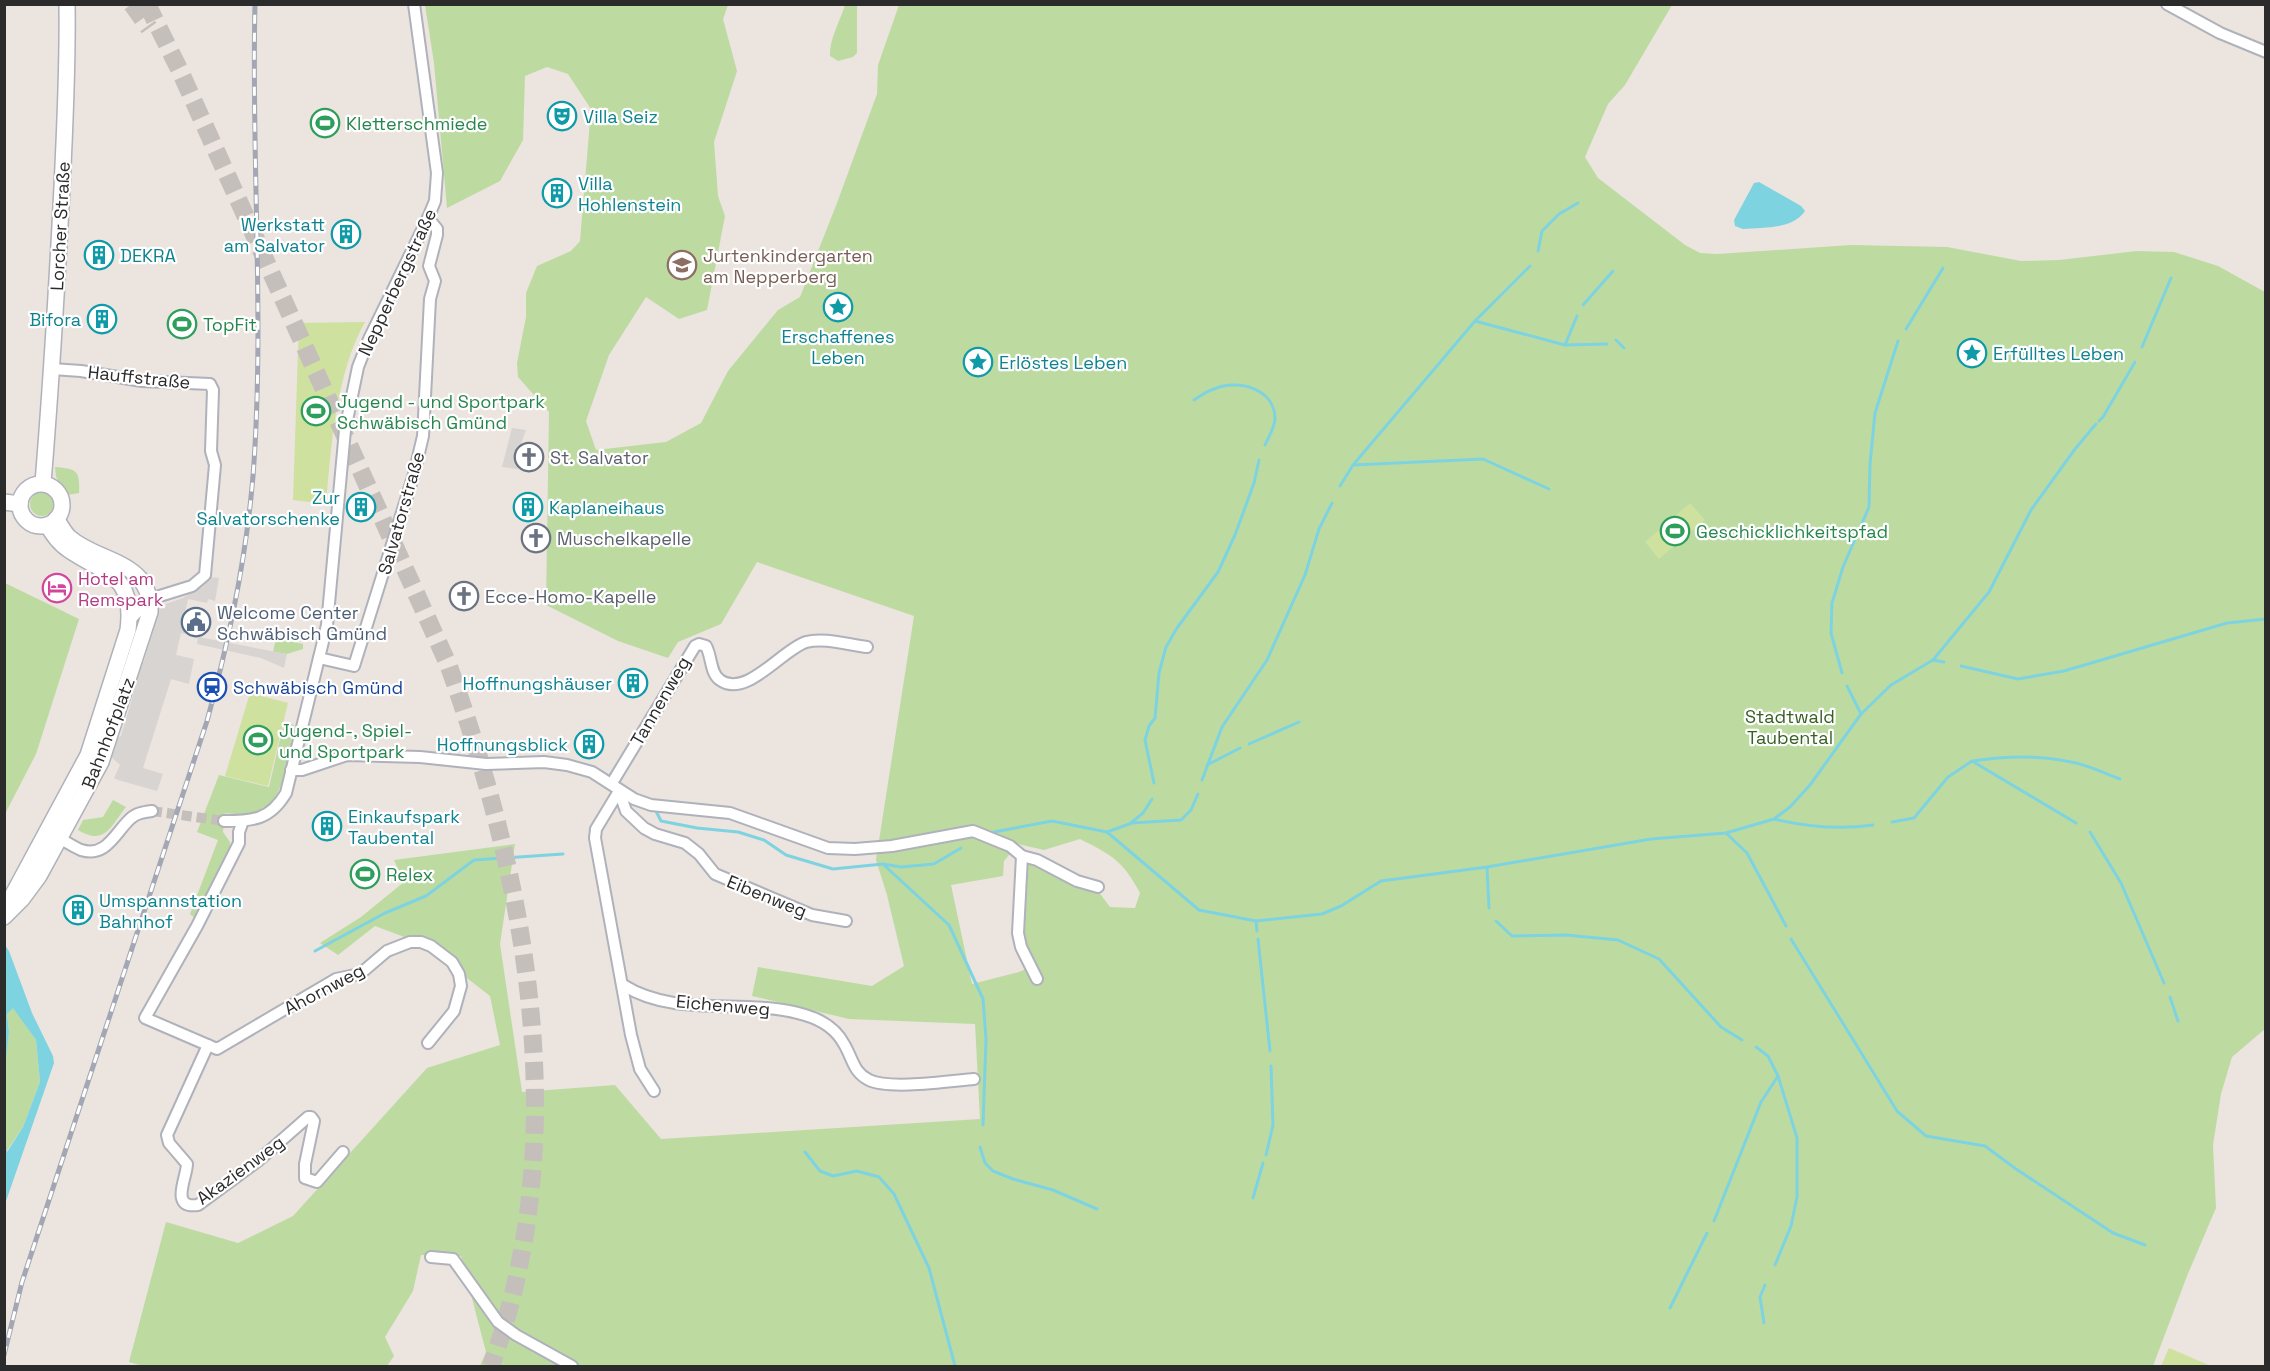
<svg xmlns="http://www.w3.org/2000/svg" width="2270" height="1371" viewBox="0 0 2270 1371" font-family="'Space Grotesk',sans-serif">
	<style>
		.green { fill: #bddba1; fill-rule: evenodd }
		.pitch { fill: #cee19e }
		.plaza { fill: #d8d4d1 }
		.water { fill: #7ed3e1 }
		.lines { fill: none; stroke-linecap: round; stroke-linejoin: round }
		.stream { stroke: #7ed3e1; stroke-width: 3 }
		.street-tunnel { stroke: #c5bfbb; stroke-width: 10; stroke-dasharray: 10 5; stroke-linecap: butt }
		.highway-tunnel { stroke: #c5bfbb; stroke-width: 18; stroke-dasharray: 18 9; stroke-linecap: butt }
		.street-casing { stroke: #afb2ba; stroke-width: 14 }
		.secondary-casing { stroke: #afb2ba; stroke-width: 18 }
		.street { stroke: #fff; stroke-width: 10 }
		.secondary { stroke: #fff; stroke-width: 15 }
		.rail-casing { stroke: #a2a7b3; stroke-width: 5 }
		.rail { stroke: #fff; stroke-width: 3; stroke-dasharray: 9; stroke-linecap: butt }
		.labels { text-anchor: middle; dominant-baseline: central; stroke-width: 4.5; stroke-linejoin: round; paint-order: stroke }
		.culture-label { font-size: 18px; fill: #0d838f; stroke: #fff; text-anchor: start }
		.leisure-label { font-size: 18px; fill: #27864d; stroke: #fff; text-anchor: start }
		.street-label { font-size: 18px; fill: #2b2b2b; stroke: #fff }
		.education-label { font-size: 18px; fill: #785e54; stroke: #fff; text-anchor: start }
		.worship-label { font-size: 18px; fill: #5b616d; stroke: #fff; text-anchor: start }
		.hotel-label { font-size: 18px; fill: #b23c85; stroke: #fff; text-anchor: start }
		.service-label { font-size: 18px; fill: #4e5e75; stroke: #fff; text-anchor: start }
		.transit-label { font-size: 18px; fill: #164399; stroke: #fff; text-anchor: start }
		.park-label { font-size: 18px; fill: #376023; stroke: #fff }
	</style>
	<rect width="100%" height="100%" fill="#ebe4df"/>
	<g class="green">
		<path d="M425 5H728L723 19 737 71 714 142 718 196 725 216 707 310 679 319 646 297 609 355 586 421 596 450 666 442 701 423 728 371 778 310 800 297 837 203 877 94 878 65 899 5H1672L1625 85 1608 104 1585 157 1598 178 1685 245 1700 253 1717 254 1851 245 1947 247 2021 261 2059 260 2137 251 2174 252 2218 266 2265 292V1029L2232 1057 2221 1094 2213 1145 2216 1208 2187 1276 2153 1366H480L486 1352 461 1256 421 1255 413 1291 385 1337 394 1356 387 1366H143L129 1362 166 1222 238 1243 293 1216 427 1068 500 1045 490 996 423 944 375 926 338 955 320 943 361 917 404 882 394 860 515 844 500 944 522 1092 615 1085 661 1139 980 1119 975 1024 849 1019 752 996 758 967 872 986 904 966 887 895 876 860 914 616 757 562 721 624 678 642 668 658 618 641 546 605 549 412 518 377 517 363 526 317V293L537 266 571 251 580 241 591 109 568 74 547 67 525 76 523 140 500 181 447 208 434 63ZM1080 839C1112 855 1123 861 1140 893L1135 908 1110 907 1098 891 1072 885 1022 860 1020 933 1035 965 1019 972 972 984 951 885 1003 876 1004 861 1018 844 1044 850Z"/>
		<path d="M845 5H857V53L853 57 838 61 830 56C829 40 840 21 845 5Z"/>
		<path d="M55 467C77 469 80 470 79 493L67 495 56 477Z"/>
		<circle cx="42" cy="504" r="12"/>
		<polygon points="5,583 79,619 36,754 5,814"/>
		<polygon points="276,638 303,644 303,649 287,654 273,652"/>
		<path d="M284 722 294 725C289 753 286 810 249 814 241 815 233 813 225 813L223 832 230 842V848L197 920 190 914 218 840 197 832 219 775 269 787Z"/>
		<path d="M113 800 126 807C110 827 105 846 78 830L83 820 103 817Z"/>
		<polygon points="13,1007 36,1040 40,1082 23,1127 6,1152 4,1066 9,1032 7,1014"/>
	</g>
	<g class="pitch">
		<path d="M365 322C336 373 331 447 326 504L293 500 299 323Z"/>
		<polygon points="1690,503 1705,520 1659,559 1645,542"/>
		<polygon points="250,693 288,703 268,786 225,776"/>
		<polygon points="2169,1348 2211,1366 2161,1366"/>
	</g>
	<g class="plaza">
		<polygon points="512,428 526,430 521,444 524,448 525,470 502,467"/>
		<polygon points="210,577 219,578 215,601 208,599 207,603 188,599 182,626 200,631 199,637 287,654 284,668 261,658 197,644 198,637 181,633 176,655 194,659 189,684 171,679 143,768 163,774 157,791 118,780 114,778 120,765 109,755 114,740 121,736 134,692 131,686 137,668 144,661 160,606 183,598 203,586"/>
	</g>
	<g class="water">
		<path d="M1759 182 1801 206 1805 211C1792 230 1763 227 1743 229L1735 226 1734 220 1754 183Z"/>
		<polygon points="5,945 9,951 32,1013 53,1056 54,1063 5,1204 5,1143 7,1152 23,1127 40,1082 36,1040 13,1008 7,1014 9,1032 5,1066"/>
	</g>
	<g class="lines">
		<g class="stream">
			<polyline points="1538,251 1542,231 1559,214 1578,203"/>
			<polyline points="1583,305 1613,271"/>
			<polyline points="1475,321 1530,266"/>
			<polyline points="1906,329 1943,268"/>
			<polyline points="1616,340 1624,348"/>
			<polyline points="1565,345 1577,316"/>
			<polyline points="2142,347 2171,278"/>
			<path d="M1194 400C1200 396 1207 391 1214 389 1238 379 1275 388 1275 419 1275 427 1268 438 1265 445"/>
			<polyline points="2099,421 2103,417 2135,362"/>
			<polyline points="1353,465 1483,459 1549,489"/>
			<polyline points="1340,486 1353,465 1475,321 1565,345 1607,344"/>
			<polyline points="1933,660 1944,662"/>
			<polyline points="1961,666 2018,679 2064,671 2227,623 2266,619"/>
			<polyline points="1842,673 1831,633 1832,603 1843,567 1869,507 1870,464 1875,413 1898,341"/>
			<polyline points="1847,686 1861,714"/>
			<polyline points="1249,744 1299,722"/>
			<path d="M1973 761C2005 756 2039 755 2071 762 2088 765 2104 773 2120 779"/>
			<polyline points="1207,765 1240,748"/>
			<polyline points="1202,780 1222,727 1267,660 1305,575 1319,529 1332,503"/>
			<polyline points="1154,783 1145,740 1149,726 1155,718 1159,673 1166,647 1177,628 1218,572 1235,535 1254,483 1259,460"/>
			<polyline points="656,811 661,821 697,828 738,832 764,840 786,855 833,869 883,864 901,867 934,864 961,848"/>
			<path d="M1774 819C1808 827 1839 830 1873 825"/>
			<polyline points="1132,822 1143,813 1152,799"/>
			<polyline points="1892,822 1914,818 1948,777 1972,761 2076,823"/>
			<polyline points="994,832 1052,821 1107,832 1199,910 1256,921 1322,914 1341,906 1381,881 1487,867 1651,839 1726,833 1774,819 1790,807 1810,785 1861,714 1891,685 1933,660 1989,592 2031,510 2075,449 2096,424"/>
			<polyline points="1107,832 1132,823 1181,820 1191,810 1198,794"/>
			<polyline points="2090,832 2121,883 2164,983"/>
			<polyline points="1726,833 1747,853 1786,926"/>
			<polyline points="885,866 949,925 983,999 986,1039 983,1125"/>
			<polyline points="1487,868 1489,908"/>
			<polyline points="1256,921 1257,931"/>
			<polyline points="1496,921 1512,936 1566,935 1618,940 1659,959 1721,1027 1742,1040"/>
			<polyline points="1258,939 1270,1051"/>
			<polyline points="1791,939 1897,1111 1926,1136 1985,1146 2016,1169 2113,1233 2145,1245"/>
			<polyline points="315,951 385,913 426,896 474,860 563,854"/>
			<polyline points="2170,997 2178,1021"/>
			<polyline points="980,1147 985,1163 993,1171 1013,1179 1053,1190 1097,1209"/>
			<polyline points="805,1152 820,1171 833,1176 857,1171 879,1177 894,1194 929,1268 955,1366"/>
			<polyline points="1266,1155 1273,1125 1271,1066"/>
			<polyline points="1253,1198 1263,1163"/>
			<polyline points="1714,1221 1761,1102 1778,1076 1768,1056 1756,1047"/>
			<polyline points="1775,1265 1791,1226 1797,1197 1797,1138 1778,1076"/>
			<polyline points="1670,1308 1707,1233"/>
			<polyline points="1764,1323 1760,1297 1765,1285"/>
		</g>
		<polyline class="street-tunnel" points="152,811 224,821"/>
		<g class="highway-tunnel">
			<polyline points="132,4 149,28"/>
			<path d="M147 4 180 71 448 664C528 885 574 1139 491 1366"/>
		</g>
		<g class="street-casing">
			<g id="street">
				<polyline points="2167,4 2220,33 2266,52"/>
				<polyline points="52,369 81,371 142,381 210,384 213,390 211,451 215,465 205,575 192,586 150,599 129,621"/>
				<polyline points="319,658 354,666 414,474 423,436 430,299 435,281 429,266 437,235 437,229 428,218"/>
				<polyline points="291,770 302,770 347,755 420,757 486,764 544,762 567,765 592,772 634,799 651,805 730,813 828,848 855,849 892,846 973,831 1010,846 1022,856 1037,860 1077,881 1098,887"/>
				<path d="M612 783 695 646 699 644 706 646C712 657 710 673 720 680 746 699 783 649 806 642 824 637 849 645 867 647"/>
				<polyline points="619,791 596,829 595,838 631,1035 640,1069 654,1091"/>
				<polyline points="619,791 626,811 644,828 655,834 685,843 699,854 715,874 812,915 846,921"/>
				<path d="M224 821C253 821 270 820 286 793L327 625 345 430 358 367 369 339 428 218 435 201 437 173 414 4"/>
				<polyline points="243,821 239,832 239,843 197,926 145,1018 217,1049 336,979 360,974 387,951 410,942 421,942 431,946 452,962 459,974 461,986 454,1011 428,1043"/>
				<path d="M60 839C67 842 74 847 81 850 106 858 115 833 130 819 136 813 144 812 152 811"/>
				<polyline points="1022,856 1018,933 1021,947 1037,979"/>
				<path d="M623 985C677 1019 746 997 805 1015 822 1020 836 1029 844 1044 853 1059 853 1072 869 1080 889 1090 950 1081 974 1079"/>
				<path d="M208 1045 167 1135 169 1143 187 1164C187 1177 169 1209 198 1205L259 1160 308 1117H311L314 1121 305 1164V1178L317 1182 343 1152"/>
				<polyline points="431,1257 453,1259 498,1322 516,1335 572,1366"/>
			</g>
		</g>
		<g class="secondary-casing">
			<g id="secondary">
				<path d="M43 483C51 385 57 286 62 187 65 126 68 66 67 4"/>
				<circle cx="41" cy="505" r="21"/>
				<polyline points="4,502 20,504"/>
				<path d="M4 911 88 755 128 630C135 574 106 575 69 550 59 544 53 534 47 525"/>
				<path d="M4 917 22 899 39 876 101 762 150 612C152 560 99 563 70 538 64 533 61 525 56 519"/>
			</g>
		</g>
		<use href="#street" class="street"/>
		<use href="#secondary" class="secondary"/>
		<g class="rail-casing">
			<path id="rail" d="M4 1355 22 1282 207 721C229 641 246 560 253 476 265 320 251 161 255 4"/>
		</g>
		<use href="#rail" class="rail"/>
	</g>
	<defs>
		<g id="theatre-ring" transform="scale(1.5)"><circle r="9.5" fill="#fff" stroke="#0f9aa8" stroke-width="1.5"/><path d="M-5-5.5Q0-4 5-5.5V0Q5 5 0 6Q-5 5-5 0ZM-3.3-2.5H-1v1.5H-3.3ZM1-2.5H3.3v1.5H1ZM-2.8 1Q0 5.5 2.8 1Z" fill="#0f9aa8"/></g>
		<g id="stadium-ring" transform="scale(1.5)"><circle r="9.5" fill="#fff" stroke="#2e9e5b" stroke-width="1.5"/><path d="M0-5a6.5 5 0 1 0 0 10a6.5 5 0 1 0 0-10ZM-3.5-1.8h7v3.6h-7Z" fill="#2e9e5b"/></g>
		<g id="building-ring" transform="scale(1.5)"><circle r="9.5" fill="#fff" stroke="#0f9aa8" stroke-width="1.5"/><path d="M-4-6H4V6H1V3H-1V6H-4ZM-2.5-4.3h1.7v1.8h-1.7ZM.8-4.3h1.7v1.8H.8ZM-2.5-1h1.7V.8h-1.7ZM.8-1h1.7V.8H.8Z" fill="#0f9aa8"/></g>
		<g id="school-ring" transform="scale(1.5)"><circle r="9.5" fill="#fff" stroke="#8d6e63" stroke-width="1.5"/><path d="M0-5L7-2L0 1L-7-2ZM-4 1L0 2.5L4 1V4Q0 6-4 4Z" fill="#8d6e63"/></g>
		<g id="sight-ring" transform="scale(1.5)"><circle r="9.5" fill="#fff" stroke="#0f9aa8" stroke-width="1.5"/><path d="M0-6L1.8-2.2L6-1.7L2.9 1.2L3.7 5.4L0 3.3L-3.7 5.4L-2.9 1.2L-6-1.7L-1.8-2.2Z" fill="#0f9aa8"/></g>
		<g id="church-ring" transform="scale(1.5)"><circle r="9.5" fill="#fff" stroke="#6b7280" stroke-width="1.5"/><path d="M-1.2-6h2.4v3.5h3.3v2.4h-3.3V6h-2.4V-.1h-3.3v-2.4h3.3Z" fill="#6b7280"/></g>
		<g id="hotel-ring" transform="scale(1.5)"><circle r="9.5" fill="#fff" stroke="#d1479c" stroke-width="1.5"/><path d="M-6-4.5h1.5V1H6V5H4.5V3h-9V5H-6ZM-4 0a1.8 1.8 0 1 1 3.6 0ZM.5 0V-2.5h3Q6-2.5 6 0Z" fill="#d1479c"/></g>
		<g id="civic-ring" transform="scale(1.5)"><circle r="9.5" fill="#fff" stroke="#5c6f8a" stroke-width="1.5"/><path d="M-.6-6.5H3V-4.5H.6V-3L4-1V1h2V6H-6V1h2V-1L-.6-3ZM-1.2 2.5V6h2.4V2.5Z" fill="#5c6f8a"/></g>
		<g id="station-ring" transform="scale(1.5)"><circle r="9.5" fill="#fff" stroke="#1a4fb4" stroke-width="1.5"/><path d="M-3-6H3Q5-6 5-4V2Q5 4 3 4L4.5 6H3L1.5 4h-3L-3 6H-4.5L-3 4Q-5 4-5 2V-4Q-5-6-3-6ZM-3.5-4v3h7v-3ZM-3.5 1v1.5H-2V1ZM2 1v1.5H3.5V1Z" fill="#1a4fb4"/></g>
	</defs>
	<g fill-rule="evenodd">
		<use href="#theatre-ring" x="562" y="116"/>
		<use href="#stadium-ring" x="325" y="123"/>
		<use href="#building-ring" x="557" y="193"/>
		<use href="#building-ring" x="346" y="234"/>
		<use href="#building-ring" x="99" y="255"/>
		<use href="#school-ring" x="682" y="265"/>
		<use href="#sight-ring" x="838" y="307"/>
		<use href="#building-ring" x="102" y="319"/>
		<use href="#stadium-ring" x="182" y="324"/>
		<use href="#sight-ring" x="1972" y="353"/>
		<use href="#sight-ring" x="978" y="362"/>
		<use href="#stadium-ring" x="316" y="411"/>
		<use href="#church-ring" x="529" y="457"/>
		<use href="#building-ring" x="361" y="507"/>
		<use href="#building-ring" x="528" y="507"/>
		<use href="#stadium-ring" x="1675" y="531"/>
		<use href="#church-ring" x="536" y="538"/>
		<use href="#hotel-ring" x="57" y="588"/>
		<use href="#church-ring" x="464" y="596"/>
		<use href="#civic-ring" x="196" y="622"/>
		<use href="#building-ring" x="633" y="683"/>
		<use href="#station-ring" x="212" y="687"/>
		<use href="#stadium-ring" x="258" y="740"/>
		<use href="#building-ring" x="589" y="744"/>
		<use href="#building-ring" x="327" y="826"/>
		<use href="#stadium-ring" x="365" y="874"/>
		<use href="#building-ring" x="78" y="910"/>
	</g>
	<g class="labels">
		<g class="culture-label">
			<text x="583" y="116">Villa Seiz</text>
			<text x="578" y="183">Villa<tspan x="578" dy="21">Hohlenstein</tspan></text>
			<text x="325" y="224" text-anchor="end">Werkstatt<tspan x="325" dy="21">am Salvator</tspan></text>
			<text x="120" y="255">DEKRA</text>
			<text x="81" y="319" text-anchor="end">Bifora</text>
			<text x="838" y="336" text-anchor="middle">Erschaffenes<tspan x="838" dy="21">Leben</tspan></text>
			<text x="1993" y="353">Erfülltes Leben</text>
			<text x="999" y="362">Erlöstes Leben</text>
			<text x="340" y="497" text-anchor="end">Zur<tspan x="340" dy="21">Salvatorschenke</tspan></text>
			<text x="549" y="507">Kaplaneihaus</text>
			<text x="612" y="683" text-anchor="end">Hoffnungshäuser</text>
			<text x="568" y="744" text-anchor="end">Hoffnungsblick</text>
			<text x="348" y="816">Einkaufspark<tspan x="348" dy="21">Taubental</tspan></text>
			<text x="99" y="900">Umspannstation<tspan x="99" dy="21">Bahnhof</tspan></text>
		</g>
		<g class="leisure-label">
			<text x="346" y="123">Kletterschmiede</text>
			<text x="203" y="324">TopFit</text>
			<text x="337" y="401">Jugend - und Sportpark<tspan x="337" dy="21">Schwäbisch Gmünd</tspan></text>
			<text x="1696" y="531">Geschicklichkeitspfad</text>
			<text x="279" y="730">Jugend-, Spiel-<tspan x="279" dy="21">und Sportpark</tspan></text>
			<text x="386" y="874">Relex</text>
		</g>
		<g class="street-label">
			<text transform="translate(60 226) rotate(-87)">Lorcher Straße</text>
			<text transform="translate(397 282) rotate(-65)">Nepperbergstraße</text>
			<text transform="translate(139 377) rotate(6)">Hauffstraße</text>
			<text transform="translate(401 513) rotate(-74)">Salvatorstraße</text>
			<text transform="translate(660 701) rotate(-60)">Tannenweg</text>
			<text transform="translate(108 733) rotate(-69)">Bahnhofplatz</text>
			<text transform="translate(767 896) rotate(22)">Eibenweg</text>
			<text transform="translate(324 989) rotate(-28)">Ahornweg</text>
			<text transform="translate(723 1005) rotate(5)">Eichenweg</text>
			<text transform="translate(240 1170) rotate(-36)">Akazienweg</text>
		</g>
		<g class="education-label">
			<text x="703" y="255">Jurtenkindergarten<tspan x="703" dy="21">am Nepperberg</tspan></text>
		</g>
		<g class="worship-label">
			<text x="550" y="457">St. Salvator</text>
			<text x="557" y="538">Muschelkapelle</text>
			<text x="485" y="596">Ecce-Homo-Kapelle</text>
		</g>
		<g class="hotel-label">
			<text x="78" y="578">Hotel am<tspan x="78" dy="21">Remspark</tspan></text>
		</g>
		<g class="service-label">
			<text x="217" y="612">Welcome Center<tspan x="217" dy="21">Schwäbisch Gmünd</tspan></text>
		</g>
		<g class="transit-label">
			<text x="233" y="687">Schwäbisch Gmünd</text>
		</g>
		<g class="park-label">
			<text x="1790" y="716">Stadtwald<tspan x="1790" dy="21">Taubental</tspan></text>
		</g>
	</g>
	<rect width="2270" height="1371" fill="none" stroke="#2b2b2b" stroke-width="12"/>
</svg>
